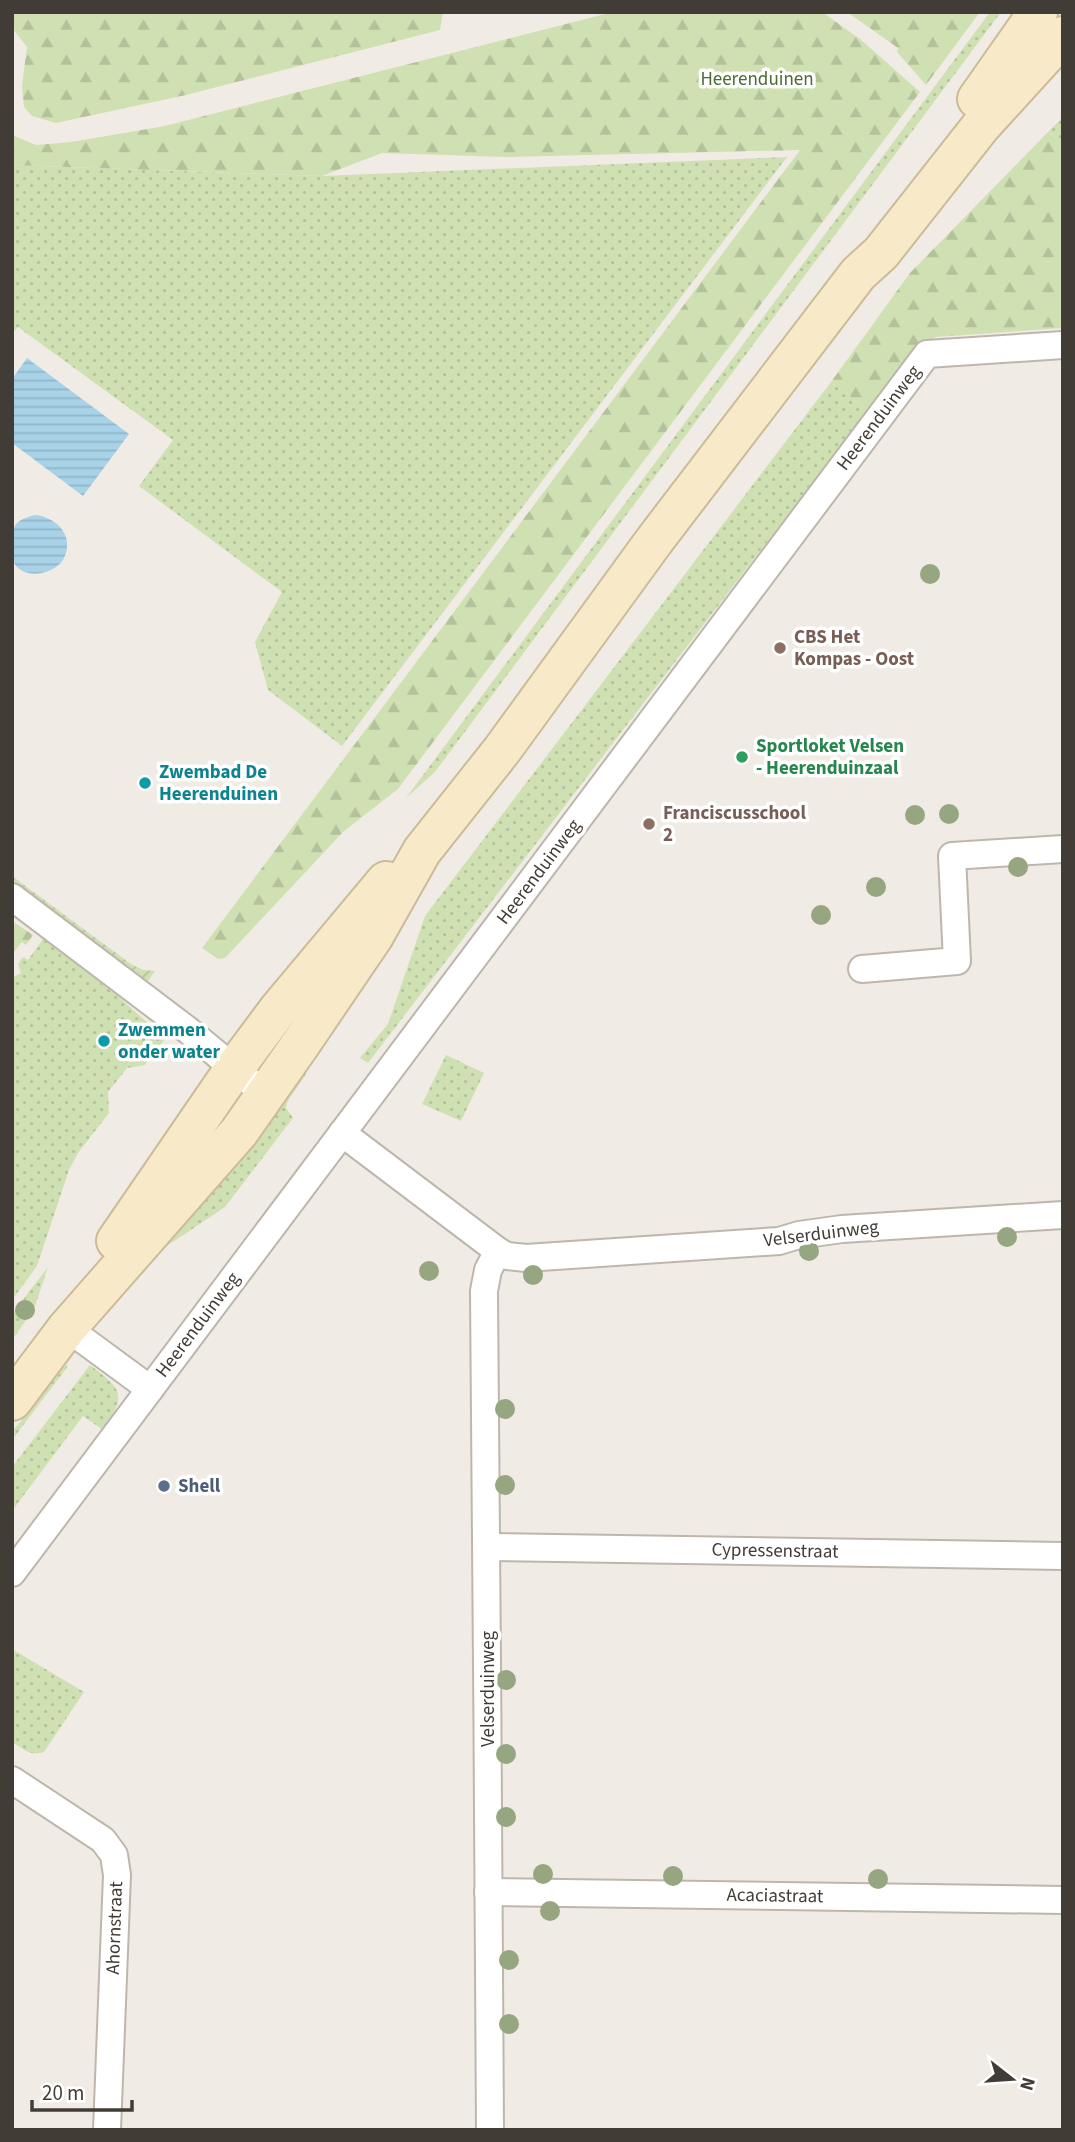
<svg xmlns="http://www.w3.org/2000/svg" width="1075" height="2142" viewBox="0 0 1075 2142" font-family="'Source Sans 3',sans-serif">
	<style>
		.grass { fill: url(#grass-dots) }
		.forest { fill: url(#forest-firs) }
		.garden { fill: url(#garden-furrows) }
		.water { fill: url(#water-rules) }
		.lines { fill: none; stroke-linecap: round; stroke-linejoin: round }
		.minor-casing { stroke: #beb6ac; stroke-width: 30 }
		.secondary-casing { stroke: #cbbb99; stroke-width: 42 }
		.minor { stroke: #fff; stroke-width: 26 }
		.secondary { stroke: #f8e9c8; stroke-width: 38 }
		.tree { fill: #95a681 }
		.education-dot { fill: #8d6e63; stroke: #fff; stroke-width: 2.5 }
		.leisure-dot { fill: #2e9e5b; stroke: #fff; stroke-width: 2.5 }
		.culture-dot { fill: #0f9aa8; stroke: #fff; stroke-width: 2.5 }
		.service-dot { fill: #5c6f8a; stroke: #fff; stroke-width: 2.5 }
		.labels { text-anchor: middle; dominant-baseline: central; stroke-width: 7; stroke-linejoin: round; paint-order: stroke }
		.park-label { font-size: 19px; fill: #4b6d30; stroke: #fff }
		.street-label { font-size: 19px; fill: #423c36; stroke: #fff }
		.education-label { font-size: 19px; font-weight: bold; fill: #785e54; stroke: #fff; text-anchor: start }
		.leisure-label { font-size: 19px; font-weight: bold; fill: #27864d; stroke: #fff; text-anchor: start }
		.culture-label { font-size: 19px; font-weight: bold; fill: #0d838f; stroke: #fff; text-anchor: start }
		.service-label { font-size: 19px; font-weight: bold; fill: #4e5e75; stroke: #fff; text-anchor: start }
	</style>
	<defs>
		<pattern id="grass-dots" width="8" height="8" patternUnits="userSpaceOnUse" patternTransform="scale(1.75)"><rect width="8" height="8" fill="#cfe1b2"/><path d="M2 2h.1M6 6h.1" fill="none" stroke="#b3c29a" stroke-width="1.8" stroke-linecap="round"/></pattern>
		<pattern id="forest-firs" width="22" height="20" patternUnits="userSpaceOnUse" patternTransform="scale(1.75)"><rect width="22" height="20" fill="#cfe1b2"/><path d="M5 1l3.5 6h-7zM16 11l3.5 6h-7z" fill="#b3c29a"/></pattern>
		<pattern id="garden-furrows" width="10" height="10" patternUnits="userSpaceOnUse" patternTransform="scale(1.75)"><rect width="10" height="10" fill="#cfe1b2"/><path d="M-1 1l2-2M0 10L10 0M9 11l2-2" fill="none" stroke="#b3c29a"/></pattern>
		<pattern id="water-rules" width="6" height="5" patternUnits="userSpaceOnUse" patternTransform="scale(1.75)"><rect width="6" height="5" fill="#a8d2e7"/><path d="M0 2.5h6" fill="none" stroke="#92b5c7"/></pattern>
	</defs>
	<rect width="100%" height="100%" fill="#f0ece5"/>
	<g class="grass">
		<polygon points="990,12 1001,12 435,772 406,798"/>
		<polygon points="1063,117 1063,143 1048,132"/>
		<polygon points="787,157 342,746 268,690 255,642 282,592 139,486 173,440 18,327 12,333 12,165 322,176"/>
		<polygon points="831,382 868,410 368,1063 360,1058 388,1024 425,916"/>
		<polygon points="43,939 118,996 165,1039 145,1065 127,1068 108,1092 109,1113 78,1153 69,1170 37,1266 12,1300 12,978 21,973 18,964 23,957 28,960"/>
		<polygon points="446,1055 484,1073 461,1121 422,1104"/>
		<path d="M308 1065C307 1082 289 1091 286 1108L293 1118 225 1207 143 1262Z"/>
		<polygon points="48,1267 34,1309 12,1340 12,1314"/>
		<polygon points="66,1365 68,1366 12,1440 12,1432"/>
		<path d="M90 1365C123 1390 127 1394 103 1430L83 1416 12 1511V1467Z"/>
		<path d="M12 1649 84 1692 44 1752C31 1757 23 1749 12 1742Z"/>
	</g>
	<g class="forest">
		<polygon points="12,12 443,12 440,30 186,95 56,123 32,116 24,107 22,86 27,47 12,28"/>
		<polygon points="613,12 822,12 860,39 920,92 398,789 344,831 225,958 218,959 202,948 800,150 505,157 382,153 322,176 12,165 12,135 36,145 71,142 165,126"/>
		<polygon points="847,12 980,12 926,85 897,52 898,48"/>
		<polygon points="1048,132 1063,143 1063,328 936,337 912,353 868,410 831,382 910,273"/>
		<polygon points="12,921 33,935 26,945 22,942 12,954"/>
	</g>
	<polygon class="garden" points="12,876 131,964 143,970 155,971 148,981 97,945 12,882"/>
	<g class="water">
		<polygon points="27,358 129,434 83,496 12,443 12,379"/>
		<path d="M35 515C57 517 76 537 63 560 53 575 22 581 13 561 11 556 12 549 12 545 12 525 15 520 35 515Z"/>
	</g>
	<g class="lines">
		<g class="minor-casing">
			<g id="minor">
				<polyline points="12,897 189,1031 266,1095"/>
				<polyline points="862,969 957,961 952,856 1063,849"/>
				<polyline points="342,1133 498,1251 507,1256 526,1258 779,1241 799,1235 842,1229 1063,1215"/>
				<polyline points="67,1328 150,1389"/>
				<polyline points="488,1547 1063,1556"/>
				<polyline points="12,1573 927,354 1063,345"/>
				<polyline points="12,1780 103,1840 114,1855 117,1875 107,2130"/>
				<polyline points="488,1892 1063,1900"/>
				<path d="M490 2130C487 1850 488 1571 484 1291L488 1270 498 1251"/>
			</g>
		</g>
		<g class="secondary-casing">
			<g id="secondary">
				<polyline points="977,99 1038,12"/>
				<polyline points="116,1241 234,1069 278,1010 386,881"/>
				<polyline points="12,1401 67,1328 239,1132 300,1045 374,936 422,851 502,750 654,541 858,274 881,253 981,126 1063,36"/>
			</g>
		</g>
		<use href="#minor" class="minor"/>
		<use href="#secondary" class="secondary"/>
	</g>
	<g class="tree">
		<circle cx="930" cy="574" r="10"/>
		<circle cx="949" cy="814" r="10"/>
		<circle cx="915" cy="815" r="10"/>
		<circle cx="1018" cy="867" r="10"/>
		<circle cx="876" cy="887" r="10"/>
		<circle cx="821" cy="915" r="10"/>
		<circle cx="1007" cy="1237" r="10"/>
		<circle cx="809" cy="1251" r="10"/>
		<circle cx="429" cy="1271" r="10"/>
		<circle cx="533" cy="1275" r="10"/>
		<circle cx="25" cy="1310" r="10"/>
		<circle cx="505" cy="1409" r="10"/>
		<circle cx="505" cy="1485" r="10"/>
		<circle cx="506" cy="1680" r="10"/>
		<circle cx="506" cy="1754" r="10"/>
		<circle cx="506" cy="1817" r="10"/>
		<circle cx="543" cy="1874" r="10"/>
		<circle cx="673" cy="1876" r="10"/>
		<circle cx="878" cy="1879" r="10"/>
		<circle cx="550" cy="1911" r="10"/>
		<circle cx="509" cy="1960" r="10"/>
		<circle cx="509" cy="2024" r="10"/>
	</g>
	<g class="education-dot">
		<circle cx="780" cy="648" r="7"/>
		<circle cx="649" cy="824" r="7"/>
	</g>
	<circle class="leisure-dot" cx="742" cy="757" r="7"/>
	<g class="culture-dot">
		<circle cx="145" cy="783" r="7"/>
		<circle cx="104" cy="1041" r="7"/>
	</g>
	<circle class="service-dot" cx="164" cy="1486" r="7"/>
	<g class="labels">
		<g class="park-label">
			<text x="757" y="79">Heerenduinen</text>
		</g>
		<g class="street-label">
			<text transform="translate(879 418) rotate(-53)">Heerenduinweg</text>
			<text transform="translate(539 872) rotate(-53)">Heerenduinweg</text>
			<text transform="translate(821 1234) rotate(-7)">Velserduinweg</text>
			<text transform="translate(198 1325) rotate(-53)">Heerenduinweg</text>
			<text transform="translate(775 1551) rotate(1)">Cypressenstraat</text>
			<text transform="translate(488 1689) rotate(-90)">Velserduinweg</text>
			<text transform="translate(775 1896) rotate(1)">Acaciastraat</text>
			<text transform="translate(115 1928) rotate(-88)">Ahornstraat</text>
		</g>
		<g class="education-label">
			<text x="794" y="637">CBS Het<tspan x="794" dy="22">Kompas - Oost</tspan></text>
			<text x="663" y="813">Franciscusschool<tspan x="663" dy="22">2</tspan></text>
		</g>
		<g class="leisure-label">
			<text x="756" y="746">Sportloket Velsen<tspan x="756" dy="22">- Heerenduinzaal</tspan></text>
		</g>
		<g class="culture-label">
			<text x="159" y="772">Zwembad De<tspan x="159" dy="22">Heerenduinen</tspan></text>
			<text x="118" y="1030">Zwemmen<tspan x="118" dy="22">onder water</tspan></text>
		</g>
		<g class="service-label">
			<text x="178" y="1486">Shell</text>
		</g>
	</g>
	<rect width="1075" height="2142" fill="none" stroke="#423c36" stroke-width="28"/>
	<g transform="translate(1012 2079) rotate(107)" stroke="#ffffff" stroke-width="5" paint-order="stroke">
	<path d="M0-5L12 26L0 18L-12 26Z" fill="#423c36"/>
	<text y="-10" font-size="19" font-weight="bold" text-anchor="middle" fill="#423c36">N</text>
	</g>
	<path d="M32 2100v10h100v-10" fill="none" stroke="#423c36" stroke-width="3.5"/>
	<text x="42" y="2100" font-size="21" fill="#423c36" stroke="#ffffff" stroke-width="5" paint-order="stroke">20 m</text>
</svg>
